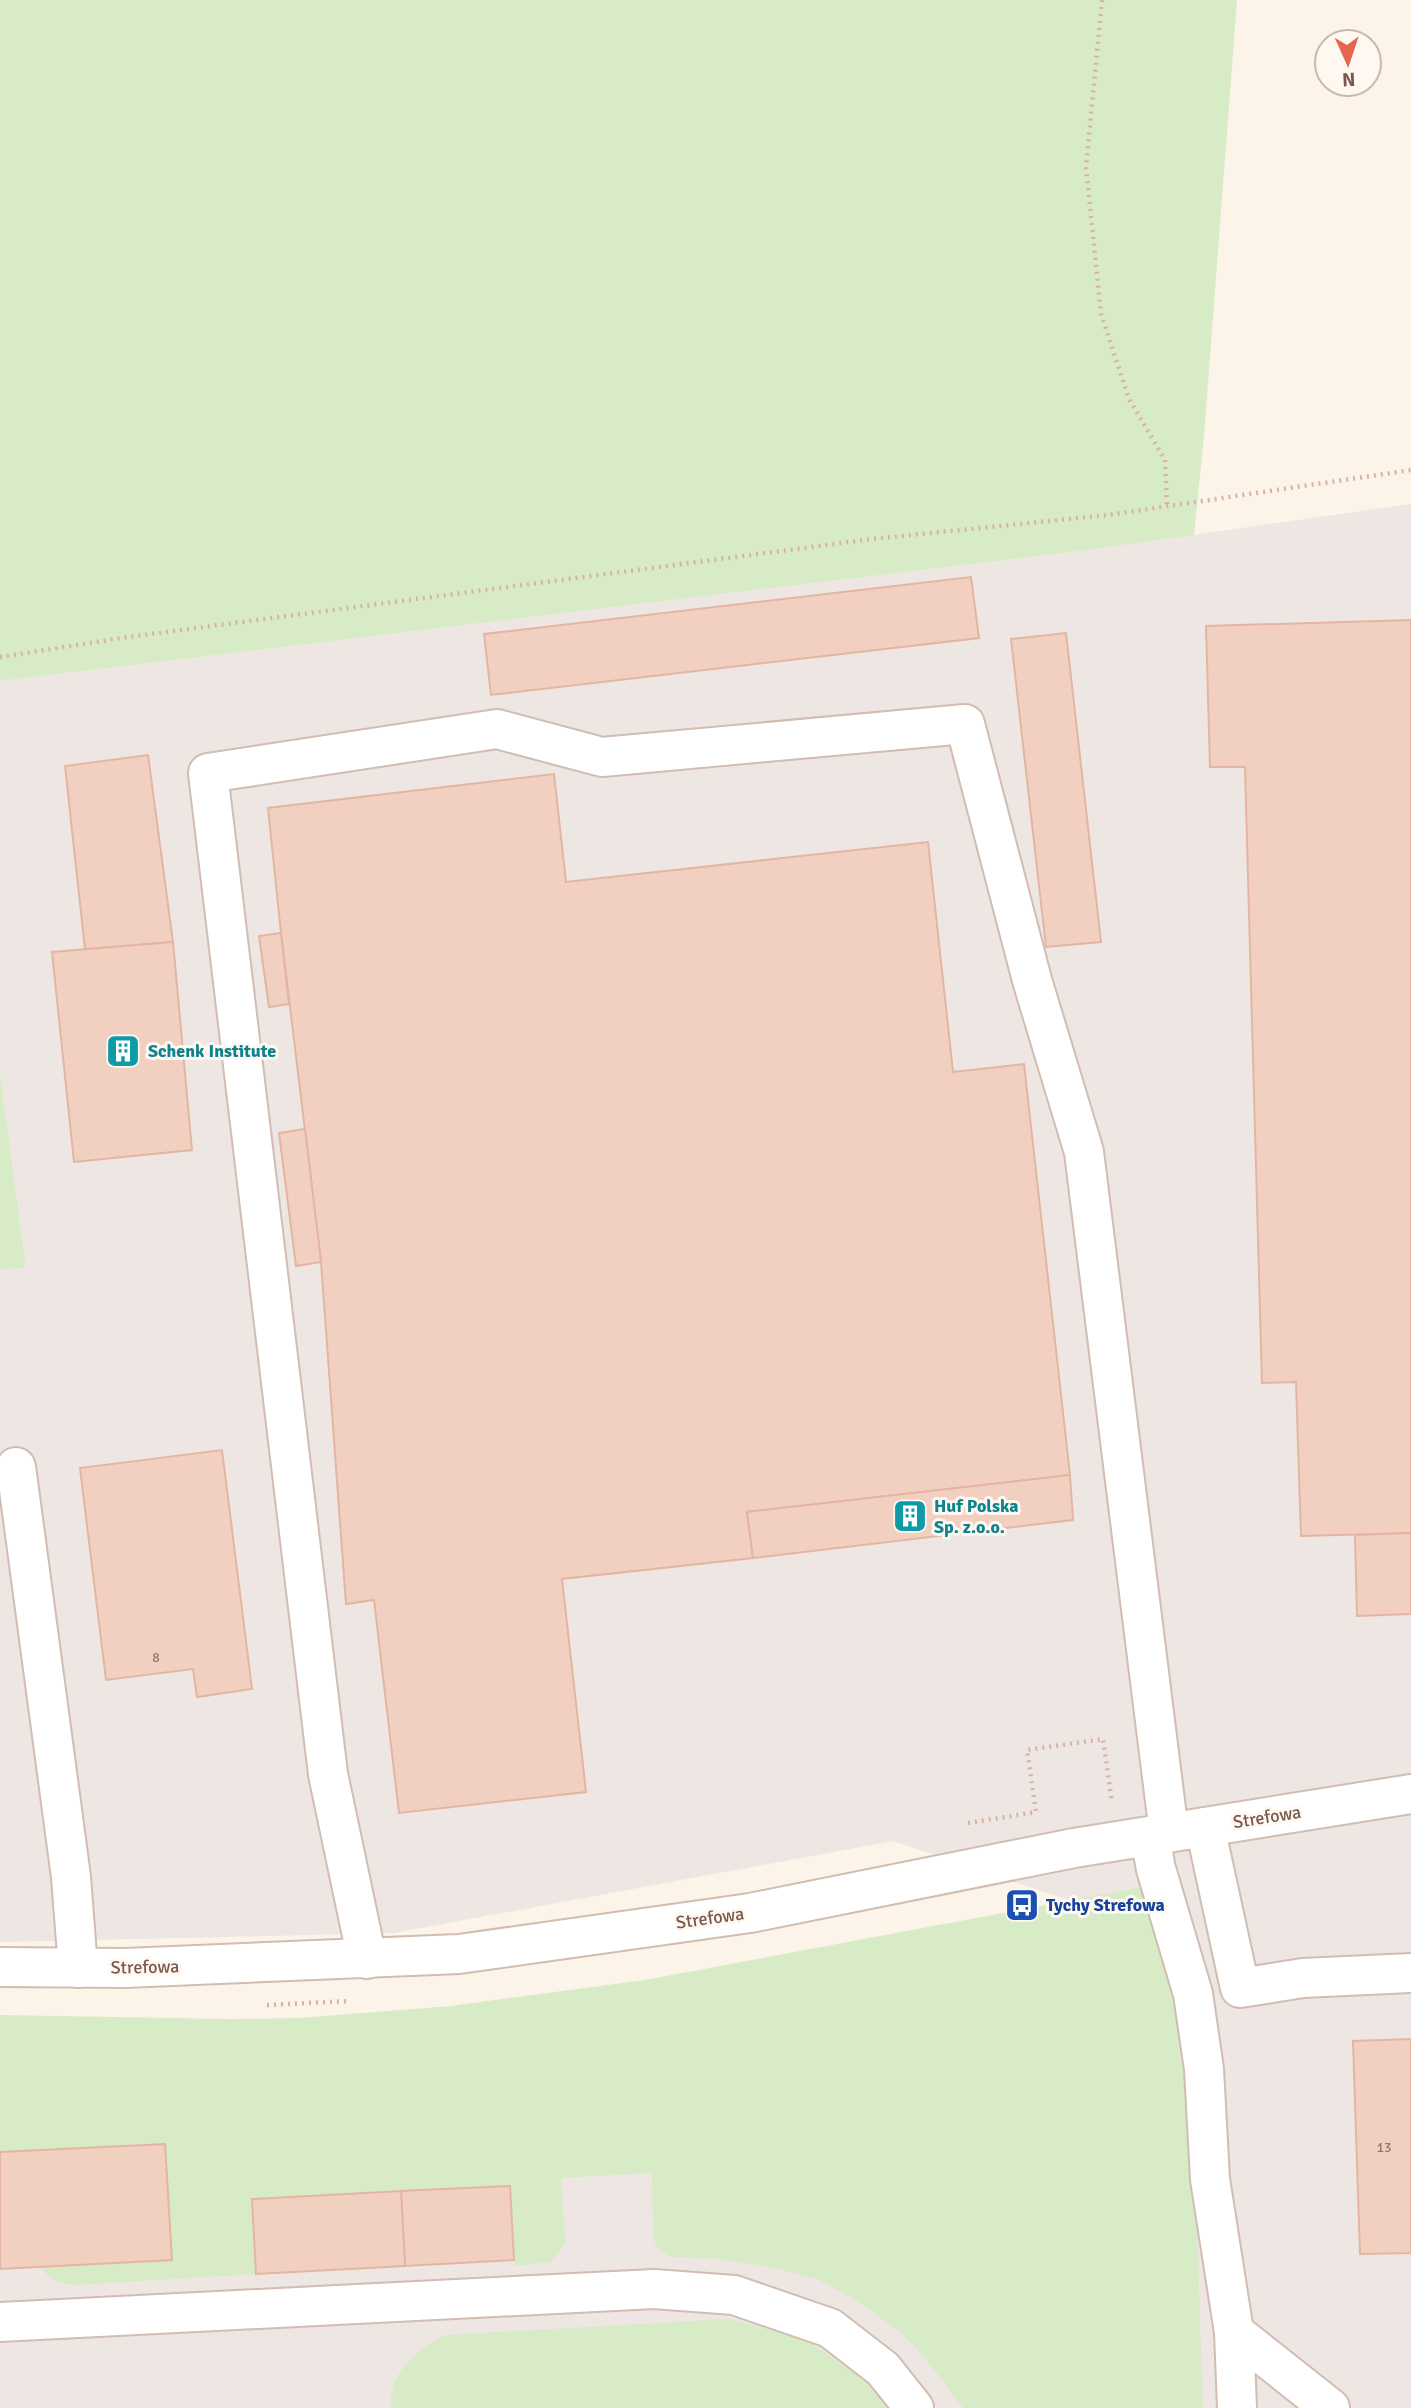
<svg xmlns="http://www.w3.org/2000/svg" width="1411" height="2408" viewBox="0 0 1411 2408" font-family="Signika,sans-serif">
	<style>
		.industrial { fill: #ede6e2 }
		.green { fill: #d8ebc7 }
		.building { fill: #f2d0c1; stroke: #e4b5a1; stroke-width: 2 }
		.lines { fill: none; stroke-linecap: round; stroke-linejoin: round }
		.minor-casing { stroke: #d1bdb1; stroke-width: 42 }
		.path { stroke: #d7b3a3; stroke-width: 4.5; stroke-dasharray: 2 5; stroke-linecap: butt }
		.minor { stroke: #fff; stroke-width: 38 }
		.labels { text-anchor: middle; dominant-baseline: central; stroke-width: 6; stroke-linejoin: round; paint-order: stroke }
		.number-label { font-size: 14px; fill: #967669 }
		.culture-label { font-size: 18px; font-weight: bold; fill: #0d838f; stroke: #fff8f0; text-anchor: start }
		.street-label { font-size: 18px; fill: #77584c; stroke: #fff8f0 }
		.transit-label { font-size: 18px; font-weight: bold; fill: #164399; stroke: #fff8f0; text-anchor: start }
	</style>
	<rect width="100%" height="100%" fill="#fcf3e9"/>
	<polygon class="industrial" points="1411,504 1411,2408 0,2408 0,2041 528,2037 1095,1909 893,1841 394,1933 0,1942 0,1270 26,1266 0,1073 0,681 1080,551"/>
	<g class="green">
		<polygon points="0,0 1237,0 1204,436 1194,535 1080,551 0,681"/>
		<polygon points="0,1073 26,1267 0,1270"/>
		<path d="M1142 1887 1175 1996 1192 2072 1203 2408H963L927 2360 899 2331 854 2299 817 2279 770 2267 721 2259 672 2257 659 2251 653 2238 652 2173 561 2178 565 2241 561 2250 550 2262 515 2266 509 2186 252 2199 256 2274 76 2285C59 2283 50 2281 41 2266L171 2259 165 2144 0 2152V2015L230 2019 300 2018 451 2006 645 1980Z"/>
		<path d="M728 2319 802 2337 873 2386 890 2408H391C389 2371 416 2350 446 2335Z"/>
	</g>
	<g class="building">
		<polygon points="971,577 979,638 491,695 484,634"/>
		<polygon points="1411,620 1411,1533 1301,1536 1296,1382 1262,1383 1245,767 1210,767 1206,626"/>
		<polygon points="1066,633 1101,942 1046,947 1011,639"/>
		<polygon points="148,755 173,942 85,949 65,766"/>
		<polygon points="554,774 566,882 928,842 953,1072 1024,1064 1070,1475 747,1512 753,1558 562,1579 586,1792 399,1813 374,1600 346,1604 321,1262 281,933 268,808"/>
		<polygon points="281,933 289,1004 269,1007 259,936"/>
		<polygon points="173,942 192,1150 74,1162 52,952"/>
		<polygon points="305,1129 321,1262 296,1266 279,1133"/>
		<polygon points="222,1450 252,1689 197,1697 193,1669 106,1680 80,1468"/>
		<polygon points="1070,1475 1073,1520 753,1558 747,1512"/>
		<polygon points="1411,1533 1411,1614 1357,1616 1355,1535"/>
		<polygon points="1411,2039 1411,2253 1360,2254 1353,2041"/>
		<polygon points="165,2144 172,2260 0,2269 0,2152"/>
		<polygon points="510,2186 514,2260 405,2266 401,2191"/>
		<polygon points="401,2191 405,2266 256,2274 252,2199"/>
	</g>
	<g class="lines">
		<g class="minor-casing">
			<g id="minor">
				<polyline points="16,1467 71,1877 78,1968"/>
				<polyline points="1205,1827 1240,1988 1303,1978 1411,1973"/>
				<polyline points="1150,1837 1156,1869 1193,1994 1204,2069 1210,2179 1234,2332 1237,2408"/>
				<polyline points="367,1959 328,1774 208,773 497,729 602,757 965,724 1032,980 1084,1152 1169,1833"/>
				<polyline points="0,1967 125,1968 459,1954 750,1913 1074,1848 1411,1794"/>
				<polyline points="0,2322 654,2289 734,2295 830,2328 883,2369 914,2408"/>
				<polyline points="1234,2332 1330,2408"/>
			</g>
		</g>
		<g class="path">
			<polyline points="1102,0 1086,167 1101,314 1129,399 1165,460 1167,506"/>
			<polyline points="0,657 128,637 872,539 1108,515 1411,470"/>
			<polyline points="968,1823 1036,1812 1027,1750 1103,1739 1112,1803"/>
			<polyline points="267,2005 349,2001"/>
		</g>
		<use href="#minor" class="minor"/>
	</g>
	<defs>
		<g id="building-square" transform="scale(1.75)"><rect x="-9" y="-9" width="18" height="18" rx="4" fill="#0f9aa8" stroke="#fff8f0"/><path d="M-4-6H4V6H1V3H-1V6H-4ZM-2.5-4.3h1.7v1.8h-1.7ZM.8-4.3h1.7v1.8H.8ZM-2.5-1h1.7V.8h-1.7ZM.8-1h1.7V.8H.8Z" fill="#fff"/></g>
		<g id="bus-square" transform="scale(1.75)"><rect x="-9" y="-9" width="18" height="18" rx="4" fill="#1a4fb4" stroke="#fff8f0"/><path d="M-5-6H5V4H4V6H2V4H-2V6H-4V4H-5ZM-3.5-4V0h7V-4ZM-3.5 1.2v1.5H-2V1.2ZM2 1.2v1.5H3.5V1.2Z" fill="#fff"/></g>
	</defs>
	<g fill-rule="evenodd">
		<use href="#building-square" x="123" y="1051"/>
		<use href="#building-square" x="910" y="1516"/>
		<use href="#bus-square" x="1022" y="1905"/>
	</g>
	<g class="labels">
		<g class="number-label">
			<text x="156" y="1657">8</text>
			<text x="1384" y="2147">13</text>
		</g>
		<g class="culture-label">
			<text x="148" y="1051">Schenk Institute</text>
			<text x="934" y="1506">Huf Polska<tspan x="934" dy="21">Sp. z.o.o.</tspan></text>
		</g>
		<g class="street-label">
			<text transform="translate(1267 1817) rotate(-9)">Strefowa</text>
			<text transform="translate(710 1918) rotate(-8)">Strefowa</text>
			<text transform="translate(145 1967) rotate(-1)">Strefowa</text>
		</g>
		<g class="transit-label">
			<text x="1046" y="1905">Tychy Strefowa</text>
		</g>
	</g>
	<g transform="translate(1348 63) rotate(177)"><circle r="33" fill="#fff8f0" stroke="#c9b8ae" stroke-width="2"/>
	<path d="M0-5L12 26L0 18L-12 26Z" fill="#e46550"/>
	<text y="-10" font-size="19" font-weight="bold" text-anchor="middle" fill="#77584c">N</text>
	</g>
</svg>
